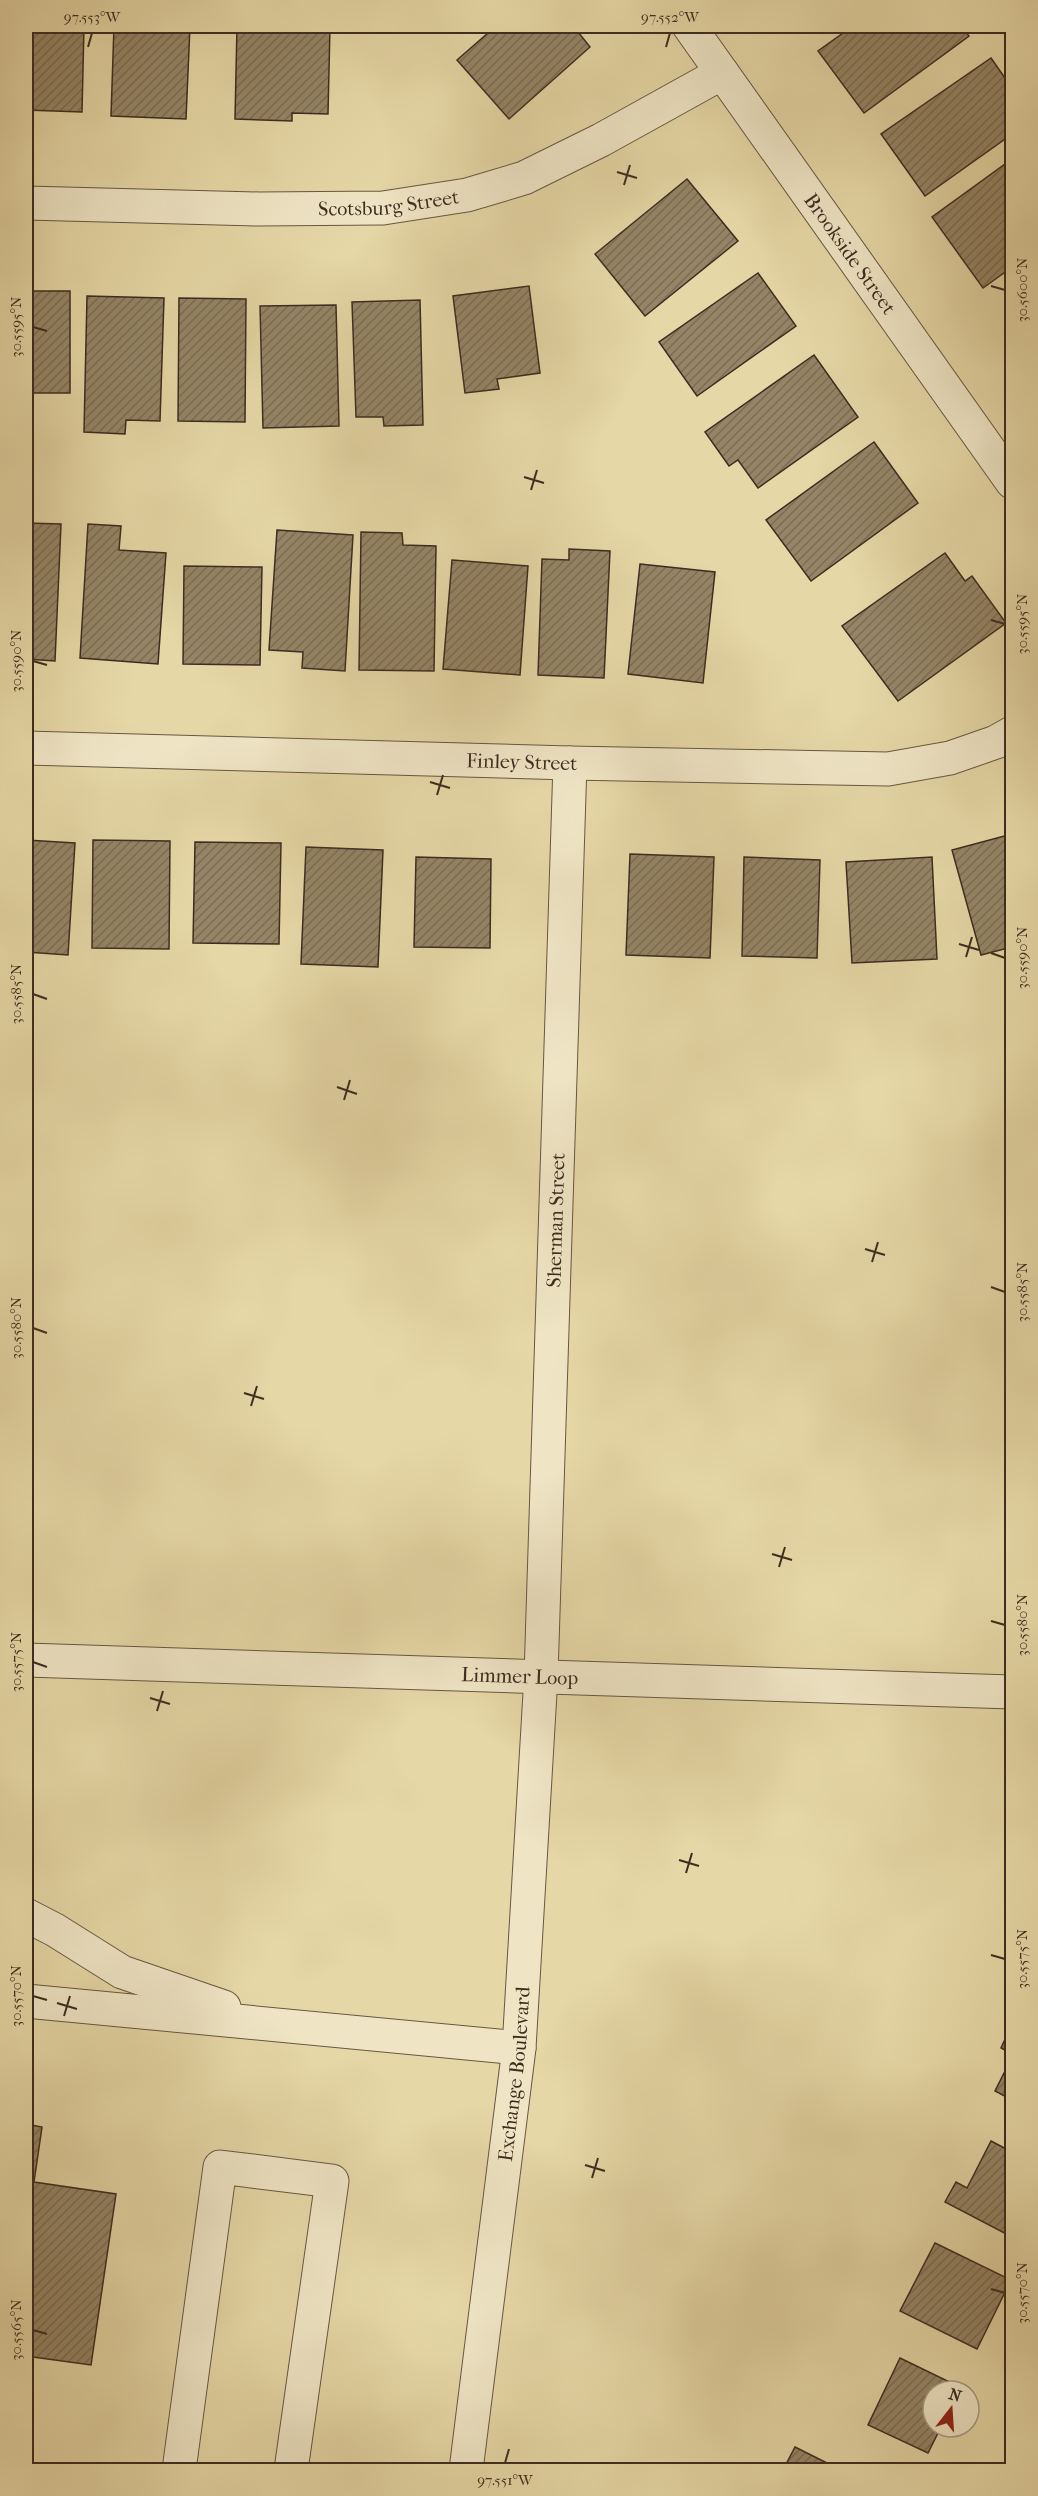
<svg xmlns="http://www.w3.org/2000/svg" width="1038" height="2496" viewBox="0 0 1038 2496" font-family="'IM FELL French Canon',serif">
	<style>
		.building { fill: url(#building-hatch); stroke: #3d2c20; stroke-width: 1.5 }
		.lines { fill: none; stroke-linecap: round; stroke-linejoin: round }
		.minor-casing { stroke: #675742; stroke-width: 35 }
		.minor { stroke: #efe5c5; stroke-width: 33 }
		.ticks { fill: none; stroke: #3d2c20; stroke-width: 2 }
		.labels { text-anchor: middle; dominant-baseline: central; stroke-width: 5; stroke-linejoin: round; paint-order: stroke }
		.street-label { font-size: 20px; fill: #3d2c20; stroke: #efe5c5 }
		.neatline { fill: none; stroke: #3d2c20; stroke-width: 2 }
		.ticks-label { font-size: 15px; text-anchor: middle; fill: #3d2c20 }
	</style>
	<defs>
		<pattern id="building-hatch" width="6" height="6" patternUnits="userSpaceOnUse" patternTransform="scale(1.5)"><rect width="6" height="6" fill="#958566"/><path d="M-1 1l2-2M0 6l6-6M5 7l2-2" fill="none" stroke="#7b6d54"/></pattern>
	</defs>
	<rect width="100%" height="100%" fill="#e6d7a6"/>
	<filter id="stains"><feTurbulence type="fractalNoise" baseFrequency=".00333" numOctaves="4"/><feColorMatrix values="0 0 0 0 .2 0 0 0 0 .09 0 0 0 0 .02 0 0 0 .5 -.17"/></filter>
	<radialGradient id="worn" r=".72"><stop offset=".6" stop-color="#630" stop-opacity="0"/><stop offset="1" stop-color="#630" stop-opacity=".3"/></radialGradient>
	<g class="building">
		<polygon points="26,26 84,26 82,112 26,110"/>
		<polygon points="114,26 190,26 186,119 111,116"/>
		<polygon points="237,26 330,26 328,114 292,113 292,121 235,119"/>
		<polygon points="496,26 576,26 574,27 590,47 509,119 457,60"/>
		<polygon points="853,26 961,26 969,36 864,113 818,51"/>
		<polygon points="991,58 1012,88 1012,134 925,196 881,134"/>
		<polygon points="1012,159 1012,267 983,288 932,217"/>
		<polygon points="687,179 738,241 645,316 595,254"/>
		<polygon points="758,273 796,326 697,396 659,342"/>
		<polygon points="529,286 540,373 497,379 499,389 465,393 453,296"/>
		<rect x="26" y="291" width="44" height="102"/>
		<polygon points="87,296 164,298 160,421 126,420 125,434 84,432"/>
		<polygon points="179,298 246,299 245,422 178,421"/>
		<polygon points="420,300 423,425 384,426 383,417 356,417 352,302"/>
		<polygon points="336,305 339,426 263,428 260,306"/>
		<polygon points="814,355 858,417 758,488 738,460 729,466 705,432"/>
		<polygon points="874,442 918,503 811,581 766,520"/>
		<polygon points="26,523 61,524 55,661 26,659"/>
		<polygon points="88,524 121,526 119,550 166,553 158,664 80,658"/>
		<polygon points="277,530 353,535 345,671 302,668 303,652 269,650"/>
		<polygon points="361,532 402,533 403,545 436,546 434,671 359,670"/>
		<polygon points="569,549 610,551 604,678 538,675 542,559 569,560"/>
		<polygon points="945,553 965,581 972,576 1006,623 898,701 842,626"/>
		<polygon points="452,560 528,566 520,675 443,669"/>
		<polygon points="640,564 715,572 703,683 628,674"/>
		<polygon points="184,566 262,567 260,665 183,664"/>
		<polygon points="1012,834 1012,947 981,955 952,850"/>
		<polygon points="26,840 75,843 68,955 26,952"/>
		<polygon points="93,840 170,841 169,949 92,948"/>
		<polygon points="195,842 281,843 279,944 193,943"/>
		<polygon points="306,847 383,850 378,967 301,964"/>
		<polygon points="630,854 714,857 710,958 626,955"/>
		<polygon points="416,857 491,859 490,948 414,947"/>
		<polygon points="744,857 820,860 817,958 742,956"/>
		<polygon points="932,857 937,959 852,963 846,862"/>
		<polygon points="1012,2024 1012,2054 1001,2048"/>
		<polygon points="1012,2057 1012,2100 995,2091"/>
		<polygon points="26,2124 42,2127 34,2182 116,2194 91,2365 26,2356"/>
		<polygon points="991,2141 1012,2152 1012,2237 945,2202 956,2182 967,2188"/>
		<polygon points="935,2243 1011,2280 977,2349 900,2311"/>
		<polygon points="900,2358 960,2387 958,2391 933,2391 933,2427 941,2427 928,2453 868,2425"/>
		<polygon points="795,2447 841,2470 783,2470"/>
	</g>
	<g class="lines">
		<g class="minor-casing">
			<g id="minor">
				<path id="s1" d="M689 26 1012 482"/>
				<path id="s2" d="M26 203 259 209 383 208 467 195 524 178 601 140 722 73"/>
				<path id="s3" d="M26 748 570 763 888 769 950 758 996 742 1012 733"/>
				<path id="s4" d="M26 1660 1012 1692"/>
				<polyline points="26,1915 55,1930 122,1972 224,2007"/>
				<polyline points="26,2001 519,2048"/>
				<polyline points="179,2470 220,2167 332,2181 291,2470"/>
				<path id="s5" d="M466 2470 519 2048 541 1676 570 763"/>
			</g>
		</g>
		<use href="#minor" class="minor"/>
	</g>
	<path class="ticks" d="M88 47 92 33M666 47 670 33M617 172 637 178M624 185 630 165M991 286 1005 290M33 327 47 331M524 477 544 483M531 490 537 470M991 620 1005 624M33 661 47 665M430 782 450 788M437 795 443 775M959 944 979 950M991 953 1005 958M966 957 972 937M33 994 47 999M337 1087 357 1094M344 1100 350 1080M865 1249 885 1255M872 1262 878 1242M991 1287 1005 1292M33 1328 47 1333M244 1393 264 1399M251 1406 257 1386M772 1554 792 1560M779 1567 785 1547M991 1621 1005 1625M33 1662 47 1667M150 1698 170 1704M157 1711 163 1691M679 1860 699 1866M686 1873 692 1853M991 1955 1005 1959M33 1996 47 2000M57 2003 77 2009M64 2016 70 1996M585 2165 605 2171M592 2178 598 2158M991 2289 1005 2293M33 2330 47 2334M505 2463 509 2449"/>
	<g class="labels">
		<g class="street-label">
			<text stroke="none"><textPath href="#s2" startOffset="363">Scotsburg Street</textPath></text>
			<text stroke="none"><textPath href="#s1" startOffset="279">Brookside Street</textPath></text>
			<text stroke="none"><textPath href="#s3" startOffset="496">Finley Street</textPath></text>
			<text stroke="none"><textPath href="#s5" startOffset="1254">Sherman Street</textPath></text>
			<text stroke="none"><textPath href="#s4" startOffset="494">Limmer Loop</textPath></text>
			<text stroke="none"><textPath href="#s5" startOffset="399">Exchange Boulevard</textPath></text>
		</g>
	</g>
	<rect width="1038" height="2496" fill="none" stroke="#e6d7a6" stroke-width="66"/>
	<g transform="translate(951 2409) rotate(17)"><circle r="28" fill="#efe5c5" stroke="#a89b83" stroke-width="1.5"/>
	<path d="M0-4.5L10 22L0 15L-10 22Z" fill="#8f2418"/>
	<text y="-9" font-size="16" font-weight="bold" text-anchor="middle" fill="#3d2c20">N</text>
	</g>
	<rect x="33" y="33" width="972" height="2430" class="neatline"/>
	<g class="ticks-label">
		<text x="92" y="22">97.553°W</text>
		<text x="670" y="22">97.552°W</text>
		<text transform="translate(1022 290) rotate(-90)" y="5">30.5600°N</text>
		<text transform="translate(16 327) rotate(-90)" y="5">30.5595°N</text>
		<text transform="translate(1022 624) rotate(-90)" y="5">30.5595°N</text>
		<text transform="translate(16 661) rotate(-90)" y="5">30.5590°N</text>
		<text transform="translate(1022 958) rotate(-90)" y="5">30.5590°N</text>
		<text transform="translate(16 994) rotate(-90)" y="5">30.5585°N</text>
		<text transform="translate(1022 1292) rotate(-90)" y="5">30.5585°N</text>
		<text transform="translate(16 1328) rotate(-90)" y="5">30.5580°N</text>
		<text transform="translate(1022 1625) rotate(-90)" y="5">30.5580°N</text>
		<text transform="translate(16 1662) rotate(-90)" y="5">30.5575°N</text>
		<text transform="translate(1022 1959) rotate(-90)" y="5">30.5575°N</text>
		<text transform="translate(16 1996) rotate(-90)" y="5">30.5570°N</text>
		<text transform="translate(1022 2293) rotate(-90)" y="5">30.5570°N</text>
		<text transform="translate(16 2330) rotate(-90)" y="5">30.5565°N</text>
		<text x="505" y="2485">97.551°W</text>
	</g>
	<rect width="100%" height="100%" filter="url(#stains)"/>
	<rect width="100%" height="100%" fill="url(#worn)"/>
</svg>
